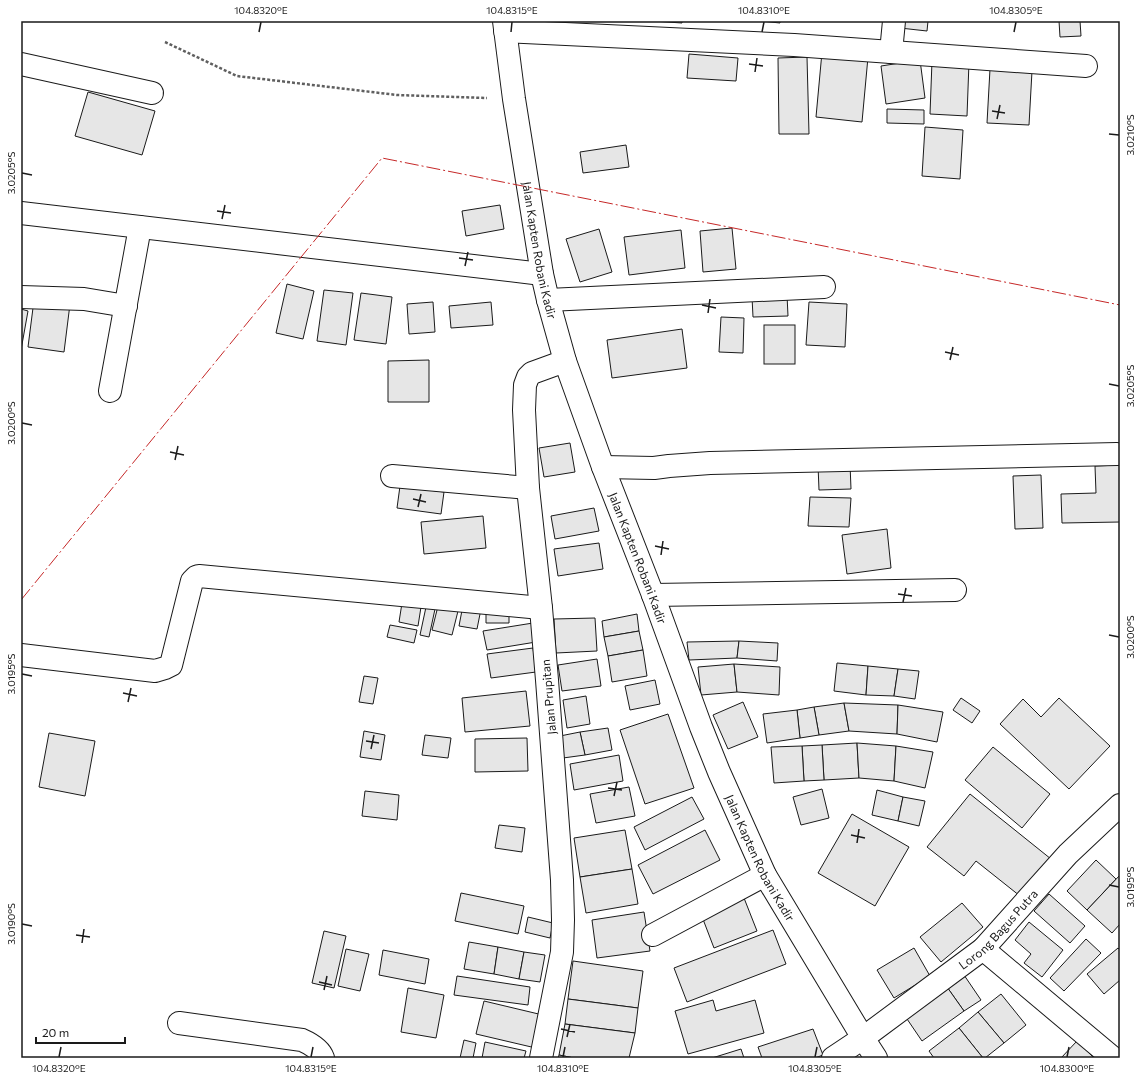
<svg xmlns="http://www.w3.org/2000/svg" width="1141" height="1079" viewBox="0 0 1141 1079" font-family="Commissioner,sans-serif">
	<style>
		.building { fill: #e6e6e6; stroke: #1a1a1a }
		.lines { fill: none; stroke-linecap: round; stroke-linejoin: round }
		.minor-casing { stroke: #1a1a1a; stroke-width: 24 }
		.major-casing { stroke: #1a1a1a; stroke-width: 24 }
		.path { stroke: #5f5f5f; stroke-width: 2.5; stroke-dasharray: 3 2; stroke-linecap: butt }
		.minor { stroke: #fff; stroke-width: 22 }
		.major { stroke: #fff; stroke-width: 22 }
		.power { stroke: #c62828; stroke-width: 1; stroke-dasharray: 14 3 2 3; stroke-linecap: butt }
		.ticks { fill: none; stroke: #1a1a1a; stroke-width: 1.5 }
		.labels { text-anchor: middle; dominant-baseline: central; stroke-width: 3; stroke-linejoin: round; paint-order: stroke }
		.street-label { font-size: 12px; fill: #1a1a1a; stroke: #fff }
		.neatline { fill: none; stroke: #1a1a1a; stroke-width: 1.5 }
		.ticks-label { font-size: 10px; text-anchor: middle; fill: #1a1a1a }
	</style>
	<rect width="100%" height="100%" fill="#fff"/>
	<g class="building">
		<polygon points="653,21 682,21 682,23"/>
		<polygon points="761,21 780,21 780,23"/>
		<polygon points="901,21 928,21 927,31 900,28"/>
		<polygon points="1059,21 1080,21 1081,36 1060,37"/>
		<polygon points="822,52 868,57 862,122 816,117"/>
		<polygon points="689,54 738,58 736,81 687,78"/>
		<polygon points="807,57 809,134 779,134 778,58"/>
		<polygon points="920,60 925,98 886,104 881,66"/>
		<polygon points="932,61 969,62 967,116 930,114"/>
		<polygon points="990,69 1032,71 1029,125 987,123"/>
		<polygon points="88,92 155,111 142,155 75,136"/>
		<polygon points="887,109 924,110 924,124 887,123"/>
		<polygon points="925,127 963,130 960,179 922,176"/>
		<polygon points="626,145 629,167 583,173 580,152"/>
		<polygon points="500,205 504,229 466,236 462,211"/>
		<polygon points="732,228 736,269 703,272 700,231"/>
		<polygon points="599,229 612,272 580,282 566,239"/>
		<polygon points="681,230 685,268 629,275 624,237"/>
		<polygon points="287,284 314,291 303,339 276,333"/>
		<polygon points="324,290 353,293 346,345 317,341"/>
		<polygon points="361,293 392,297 386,344 354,340"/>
		<polygon points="787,295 788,316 753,317 752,297"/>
		<polygon points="34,300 70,304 64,352 28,347"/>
		<polygon points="433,302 435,332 409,334 407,304"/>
		<polygon points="491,302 493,325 451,328 449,306"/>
		<polygon points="809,302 847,304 845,347 806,345"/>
		<polygon points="21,309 28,311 21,350"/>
		<polygon points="721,317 744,318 743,353 719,352"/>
		<rect x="764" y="325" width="31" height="39"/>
		<polygon points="682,329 687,368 612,378 607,340"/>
		<polygon points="429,360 429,402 388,402 388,361"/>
		<polygon points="570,443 575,472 544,477 539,448"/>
		<polygon points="850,464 851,489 819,490 818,465"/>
		<polygon points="1120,465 1120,522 1062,523 1061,494 1096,493 1095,466"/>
		<polygon points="1041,475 1043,528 1015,529 1013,476"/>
		<polygon points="400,486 444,492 441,514 397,508"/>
		<polygon points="810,497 851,498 849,527 808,526"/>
		<polygon points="594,508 599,531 555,539 551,516"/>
		<polygon points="483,516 486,548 424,554 421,522"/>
		<polygon points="887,529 891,568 847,574 842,535"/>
		<polygon points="599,543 603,569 558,576 554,549"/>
		<polygon points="439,602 459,607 452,635 432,630"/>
		<polygon points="402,603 421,607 418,626 399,622"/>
		<polygon points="463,605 481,609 477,629 459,626"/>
		<polygon points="426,607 435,609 429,637 420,635"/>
		<polygon points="509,607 509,623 486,623 486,608"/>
		<polygon points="637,614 639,631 604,637 602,621"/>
		<polygon points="595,618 597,651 556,653 554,619"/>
		<polygon points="533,623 536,642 487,650 483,631"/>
		<polygon points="390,625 417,630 414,643 387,637"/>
		<polygon points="639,631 643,650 608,656 604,637"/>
		<polygon points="739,641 737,658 689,660 687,642"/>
		<polygon points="739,641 778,643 777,661 737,658"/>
		<polygon points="533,648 536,672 491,678 487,654"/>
		<polygon points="643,650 647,676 612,682 608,656"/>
		<polygon points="597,659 601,686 562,691 558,665"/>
		<polygon points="837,663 868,666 866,695 834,691"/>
		<polygon points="734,664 737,692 701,695 698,667"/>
		<polygon points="734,664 780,667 779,695 737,692"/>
		<polygon points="868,666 898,669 894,696 866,695"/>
		<polygon points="898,669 919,671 915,699 894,696"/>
		<polygon points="364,676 378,678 373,704 359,702"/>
		<polygon points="655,680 660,704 630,710 625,686"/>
		<polygon points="526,691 530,726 465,732 462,698"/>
		<polygon points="586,696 590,724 567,728 563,700"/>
		<polygon points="961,698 980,711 972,723 953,710"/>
		<polygon points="1059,698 1110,746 1069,789 1000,724 1023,699 1041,717"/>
		<polygon points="743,702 758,737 728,749 713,715"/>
		<polygon points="844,703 849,731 819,735 814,707"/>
		<polygon points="844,703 898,705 897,734 849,731"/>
		<polygon points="898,705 943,712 937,742 897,734"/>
		<polygon points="814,707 819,735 800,738 797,710"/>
		<polygon points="797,710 800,738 767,743 763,714"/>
		<polygon points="668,714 694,788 645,804 620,730"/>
		<polygon points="608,728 612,750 585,755 580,732"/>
		<polygon points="364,731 385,735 381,760 360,757"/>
		<polygon points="580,732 585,755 563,758 560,736"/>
		<polygon points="49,733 95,741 85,796 39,787"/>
		<polygon points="425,735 451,738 448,758 422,755"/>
		<polygon points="527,738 528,771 475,772 475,739"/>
		<polygon points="857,743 859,778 824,780 822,745"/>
		<polygon points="857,743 896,746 894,781 859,778"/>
		<polygon points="822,745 824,780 804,781 802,746"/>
		<polygon points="802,746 804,781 774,783 771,747"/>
		<polygon points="896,746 933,752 925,788 894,781"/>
		<polygon points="993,747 1050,794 1022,828 965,780"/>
		<polygon points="619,755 623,781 574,790 570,764"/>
		<polygon points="629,787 635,816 596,823 590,794"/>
		<polygon points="822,789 829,818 801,825 793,797"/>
		<polygon points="877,790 903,797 898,821 872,815"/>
		<polygon points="365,791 399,795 397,820 362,816"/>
		<polygon points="970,794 1051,859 1020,896 976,861 964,876 927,847"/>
		<polygon points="692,797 704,819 645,850 634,827"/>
		<polygon points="903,797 925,801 919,826 898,821"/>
		<polygon points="852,814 909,847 875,906 818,873"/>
		<polygon points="499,825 525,828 522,852 495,848"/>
		<polygon points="625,830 632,869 580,877 574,838"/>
		<polygon points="705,830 720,860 653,894 638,865"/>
		<polygon points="1096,860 1116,879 1087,910 1067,891"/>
		<polygon points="632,869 638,904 586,913 580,877"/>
		<polygon points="1120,875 1120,924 1112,933 1087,910"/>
		<polygon points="461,893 524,906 518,934 455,921"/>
		<polygon points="1049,894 1085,926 1070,943 1034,911"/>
		<polygon points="744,898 757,931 714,948 701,914"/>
		<polygon points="962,903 983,927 941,962 920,937"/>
		<polygon points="644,912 650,951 597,958 592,920"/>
		<polygon points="528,917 553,923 550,938 525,932"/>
		<polygon points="1029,922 1063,950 1042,977 1024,963 1031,954 1015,940"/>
		<polygon points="773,930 786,964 687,1002 674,968"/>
		<polygon points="324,931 346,936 334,988 312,983"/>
		<polygon points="1086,939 1101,953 1064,991 1050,978"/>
		<polygon points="469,942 498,947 494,974 464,969"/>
		<polygon points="498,947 524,952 519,979 494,974"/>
		<polygon points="914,948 930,976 894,998 877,970"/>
		<polygon points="1118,948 1120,950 1120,980 1104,994 1087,974"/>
		<polygon points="346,949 369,954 360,991 338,986"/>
		<polygon points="383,950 429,959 425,984 379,975"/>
		<polygon points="524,952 545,955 540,982 519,979"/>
		<polygon points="573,961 643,971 638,1008 568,999"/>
		<polygon points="964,975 981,1000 964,1011 947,987"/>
		<polygon points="457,976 530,987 528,1005 454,995"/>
		<polygon points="947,987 964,1011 922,1041 905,1016"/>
		<polygon points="408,988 444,995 436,1038 401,1032"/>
		<polygon points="1001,994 1026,1025 1004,1043 978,1012"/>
		<polygon points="568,999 638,1008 635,1033 565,1024"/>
		<polygon points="713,1000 716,1011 755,1000 764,1033 688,1054 675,1011"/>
		<polygon points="484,1001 547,1016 540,1049 476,1034"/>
		<polygon points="978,1012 1004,1043 985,1058 983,1058 959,1028"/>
		<polygon points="565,1024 635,1033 629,1058 574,1058 559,1055"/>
		<polygon points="959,1028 983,1058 934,1058 929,1051"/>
		<polygon points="813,1029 823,1055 815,1058 762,1058 758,1047"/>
		<polygon points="464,1040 476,1043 473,1058 460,1058"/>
		<polygon points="1077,1041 1094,1058 1061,1058"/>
		<polygon points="485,1042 526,1051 524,1058 482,1058"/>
		<polygon points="741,1049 744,1058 712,1058"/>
		<polygon points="559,1055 574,1058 558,1058"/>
	</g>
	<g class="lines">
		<g class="minor-casing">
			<g id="minor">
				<polyline points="505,31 794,45 1086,66"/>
				<polyline points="891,52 894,21"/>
				<polyline points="21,64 152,93"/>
				<polyline points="21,213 542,274"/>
				<polyline points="21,297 84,299 126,306"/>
				<polyline points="548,300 824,287"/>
				<polyline points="110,391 140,227"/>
				<polyline points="603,467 654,468 669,466 710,463 1117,454"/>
				<polyline points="392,476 528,488"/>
				<polyline points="653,595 955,590"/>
				<polyline points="21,655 155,671 165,668 171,665 192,581 196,577 199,576 541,608"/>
				<polyline points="653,935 765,875"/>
				<polyline points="983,949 1113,1058"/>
				<path d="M179 1023 302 1040C311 1044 320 1049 323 1058"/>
				<polyline points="541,1058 562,952 563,920 562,880 547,680 541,608 528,488 524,410 525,385 528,377 532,373 565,361"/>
				<path id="s1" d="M833 1058 863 1038 983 949 1068 854 1120 805"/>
			</g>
		</g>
		<g class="major-casing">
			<g id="major">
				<path id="s2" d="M504 21 514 99 542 274 548 300 565 361 603 467 653 595 701 727 719 772 765 875 863 1038 876 1058"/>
			</g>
		</g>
		<polyline class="path" points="165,42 237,76 397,95 487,98"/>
		<use href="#minor" class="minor"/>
		<use href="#major" class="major"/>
		<polyline class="power" points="21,600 382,158 1120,305"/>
	</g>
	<path class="ticks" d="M259 32 261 22M511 32 512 22M762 32 764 22M1014 32 1016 22M749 64 763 66M755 72 757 58M992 111 1005 113M997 119 1000 105M1109 134 1119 135M22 173 32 175M217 211 231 213M222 219 225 205M459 258 473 260M465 266 468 252M702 305 716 308M708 313 710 299M945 352 959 355M950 360 953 347M1109 384 1119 386M22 423 32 425M170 452 184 455M175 460 178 446M413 499 426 502M418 507 421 494M655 546 669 549M661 555 663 541M898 594 912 596M903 602 906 588M1109 635 1119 637M22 674 32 676M123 693 137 696M128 702 131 688M366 741 379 743M371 749 374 735M608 788 622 790M614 796 617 782M851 835 865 838M857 843 859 829M1109 885 1119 887M22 924 32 926M76 935 90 937M82 943 84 929M319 982 332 985M324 990 327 976M561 1029 575 1032M567 1037 570 1024M59 1057 61 1047M311 1057 313 1047M563 1057 565 1047M815 1057 817 1047M1067 1057 1069 1047"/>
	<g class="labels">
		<g class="street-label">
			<text stroke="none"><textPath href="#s2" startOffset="232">Jalan Kapten Robani Kadir</textPath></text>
			<text stroke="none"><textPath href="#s2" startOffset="556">Jalan Kapten Robani Kadir</textPath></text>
			<text transform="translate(548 697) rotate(-95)">Jalan Prupitan</text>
			<text stroke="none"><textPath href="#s2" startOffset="880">Jalan Kapten Robani Kadir</textPath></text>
			<text stroke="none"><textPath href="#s1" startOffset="210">Lorong Bagus Putra</textPath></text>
		</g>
	</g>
	<rect width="1141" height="1079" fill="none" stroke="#ffffff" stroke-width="44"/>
	<path d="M36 1037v6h89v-6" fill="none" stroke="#1a1a1a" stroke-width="2"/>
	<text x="42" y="1037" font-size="12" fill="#1a1a1a" stroke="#ffffff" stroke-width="3" paint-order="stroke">20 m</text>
	<rect x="22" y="22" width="1097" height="1035" class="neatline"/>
	<g class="ticks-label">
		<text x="261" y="14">104.8320°E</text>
		<text x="512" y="14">104.8315°E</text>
		<text x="764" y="14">104.8310°E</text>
		<text x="1016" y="14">104.8305°E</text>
		<text transform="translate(1130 135) rotate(-90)" y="4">3.0210°S</text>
		<text transform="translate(11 173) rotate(-90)" y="4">3.0205°S</text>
		<text transform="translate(1130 386) rotate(-90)" y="4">3.0205°S</text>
		<text transform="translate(11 423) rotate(-90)" y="4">3.0200°S</text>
		<text transform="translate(1130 637) rotate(-90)" y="4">3.0200°S</text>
		<text transform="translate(11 674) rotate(-90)" y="4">3.0195°S</text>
		<text transform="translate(1130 887) rotate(-90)" y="4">3.0195°S</text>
		<text transform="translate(11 924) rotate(-90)" y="4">3.0190°S</text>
		<text x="59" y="1072">104.8320°E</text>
		<text x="311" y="1072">104.8315°E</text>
		<text x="563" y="1072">104.8310°E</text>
		<text x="815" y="1072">104.8305°E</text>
		<text x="1067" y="1072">104.8300°E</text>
	</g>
</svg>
